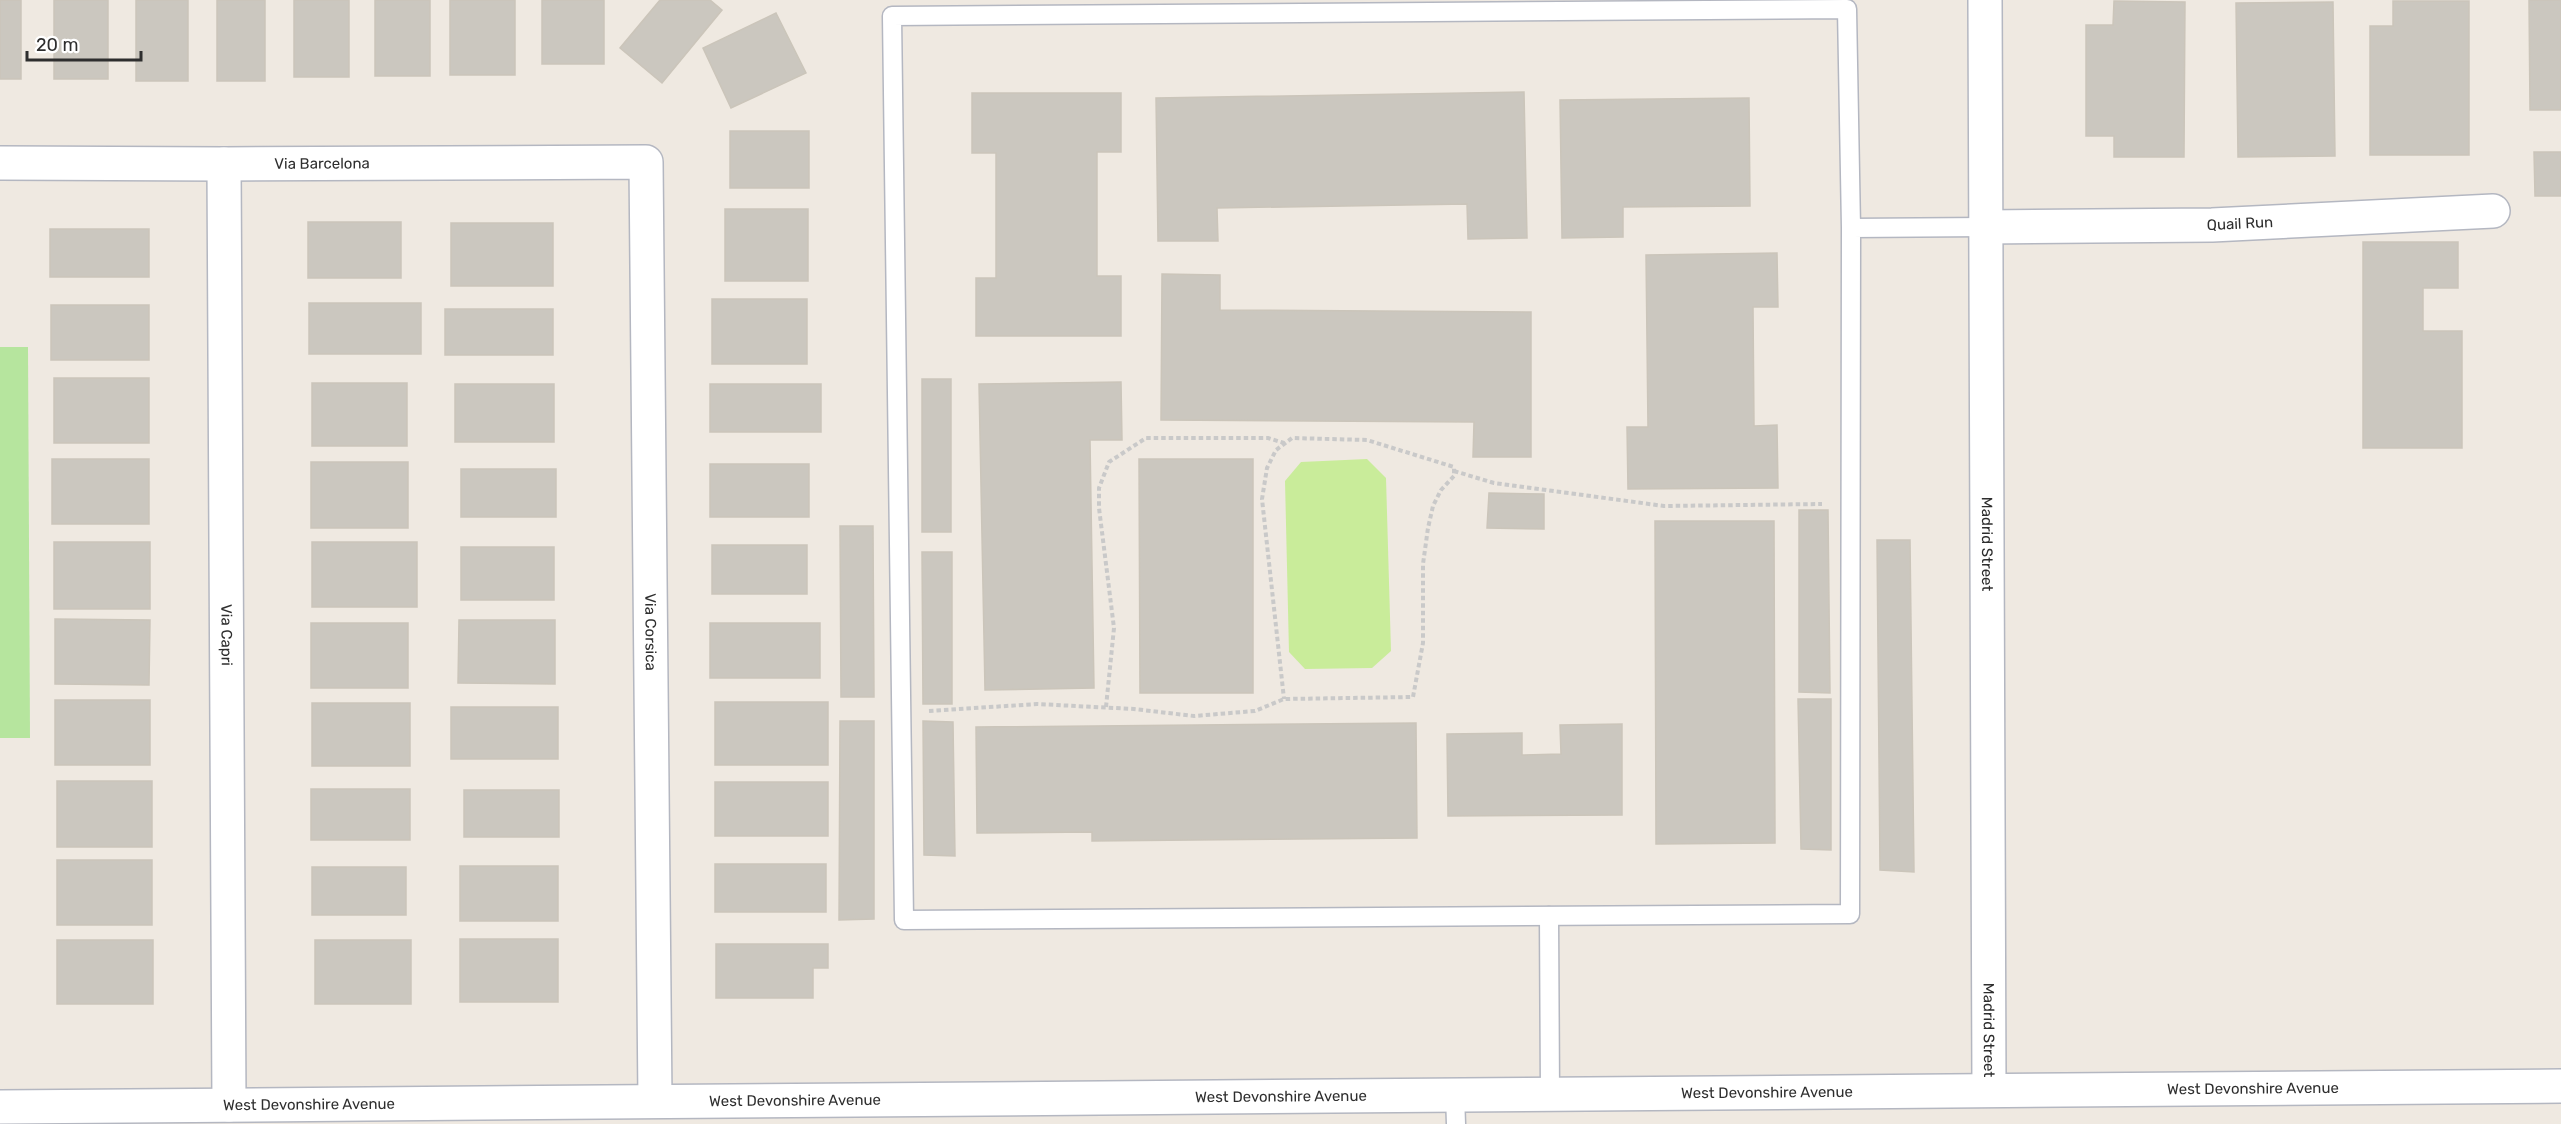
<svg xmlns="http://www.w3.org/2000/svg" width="2561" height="1124" viewBox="0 0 2561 1124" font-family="Rubik,sans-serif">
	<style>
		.green { fill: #b6e59e }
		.pitch { fill: #c9ec9a }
		.building { fill: #cbc7bf; stroke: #cbc5ba; stroke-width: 1.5 }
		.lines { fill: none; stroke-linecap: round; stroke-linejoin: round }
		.lane-casing { stroke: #b4b7c1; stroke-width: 21 }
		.street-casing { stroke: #b4b7c1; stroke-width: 36 }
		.secondary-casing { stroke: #b4b7c1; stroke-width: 36 }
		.path { stroke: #c9c9c9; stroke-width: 4; stroke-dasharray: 4.5 3; stroke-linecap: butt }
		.lane { stroke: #fff; stroke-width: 18 }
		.street { stroke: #fff; stroke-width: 33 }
		.secondary { stroke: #fff; stroke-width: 33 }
		.labels { text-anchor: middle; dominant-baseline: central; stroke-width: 4.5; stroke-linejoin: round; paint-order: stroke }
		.street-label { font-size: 15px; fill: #2e2e2e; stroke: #fff }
	</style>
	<rect width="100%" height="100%" fill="#efe9e1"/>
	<polygon class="green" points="0,347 28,347 30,738 0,738"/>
	<polygon class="pitch" points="1367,459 1386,478 1391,651 1372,668 1305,669 1289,652 1285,481 1301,462"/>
	<g class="building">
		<rect x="0" y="0" width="21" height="79"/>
		<rect x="54" y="0" width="54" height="79"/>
		<rect x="136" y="0" width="52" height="81"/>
		<rect x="217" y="0" width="48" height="81"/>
		<rect x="294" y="0" width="55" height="77"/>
		<rect x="375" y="0" width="55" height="76"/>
		<rect x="450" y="0" width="65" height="75"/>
		<rect x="542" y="0" width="62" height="64"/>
		<polygon points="660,0 710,0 722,10 662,83 620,48"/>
		<polygon points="2529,0 2561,0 2561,110 2530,110"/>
		<polygon points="2114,1 2185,2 2184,157 2114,157 2114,136 2086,136 2086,25 2113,25"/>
		<polygon points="2393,1 2469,1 2469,155 2370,155 2370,26 2393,26"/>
		<polygon points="2333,2 2335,156 2238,157 2236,3"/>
		<polygon points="776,13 806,73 731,108 703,48"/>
		<polygon points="1524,92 1527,238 1468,239 1467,204 1217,208 1218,241 1158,241 1156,98"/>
		<polygon points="972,93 1121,93 1121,152 1097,152 1097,276 1121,276 1121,336 976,336 976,278 996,278 996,153 972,153"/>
		<polygon points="1749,98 1750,206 1623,207 1623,237 1562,238 1560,100"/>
		<rect x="730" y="131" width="79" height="57"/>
		<polygon points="2534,152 2561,152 2561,196 2535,196"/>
		<rect x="725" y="209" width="83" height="72"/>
		<rect x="308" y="222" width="93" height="56"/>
		<rect x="451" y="223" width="102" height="63"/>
		<rect x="50" y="229" width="99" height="48"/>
		<polygon points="2363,242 2458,242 2458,288 2423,288 2423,331 2462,331 2462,448 2363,448"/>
		<polygon points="1777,253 1778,307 1753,307 1754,426 1777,425 1778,488 1628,489 1627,427 1648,427 1646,255"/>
		<polygon points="1162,274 1220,275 1220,310 1531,312 1531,457 1473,457 1474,422 1161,420"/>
		<rect x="712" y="299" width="95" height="65"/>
		<rect x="309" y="303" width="112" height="51"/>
		<rect x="51" y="305" width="98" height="55"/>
		<rect x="445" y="309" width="108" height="46"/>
		<rect x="54" y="378" width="95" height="65"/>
		<rect x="922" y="379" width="29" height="153"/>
		<polygon points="1121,382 1122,440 1090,440 1094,688 985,690 979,384"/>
		<rect x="312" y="383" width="95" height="63"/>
		<rect x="455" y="384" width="99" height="58"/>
		<rect x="710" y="384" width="111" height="48"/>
		<rect x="52" y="459" width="97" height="65"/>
		<polygon points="1139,459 1253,459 1253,693 1140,693"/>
		<rect x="311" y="462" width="97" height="66"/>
		<rect x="710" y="464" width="99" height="53"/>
		<rect x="461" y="469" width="95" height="48"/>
		<polygon points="1489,493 1544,494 1544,529 1487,528"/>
		<polygon points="1799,510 1828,510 1830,693 1799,692"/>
		<polygon points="1655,521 1774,521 1775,843 1656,844"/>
		<polygon points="840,526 873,526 874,697 841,697"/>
		<polygon points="1877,540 1910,540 1914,872 1880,870"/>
		<rect x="54" y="542" width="96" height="67"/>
		<rect x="312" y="542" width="105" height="65"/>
		<rect x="712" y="545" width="95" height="49"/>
		<rect x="461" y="547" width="93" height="53"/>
		<polygon points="922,552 952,552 952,704 923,704"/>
		<polygon points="55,619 150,620 149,685 55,684"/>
		<polygon points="459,620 555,620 555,684 458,683"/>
		<rect x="311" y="623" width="97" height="65"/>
		<rect x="710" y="623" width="110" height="55"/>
		<polygon points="1798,699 1831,699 1831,850 1801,849"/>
		<rect x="55" y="700" width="95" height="65"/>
		<rect x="715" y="702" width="113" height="63"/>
		<rect x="312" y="703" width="98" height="63"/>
		<rect x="451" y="707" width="107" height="52"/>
		<polygon points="840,721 874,721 874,919 839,920"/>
		<polygon points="923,721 953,722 955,856 924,855"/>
		<polygon points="1416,723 1417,838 1092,841 1092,832 977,833 976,727"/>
		<polygon points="1622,724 1622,815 1448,816 1447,734 1522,733 1522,755 1561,754 1560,725"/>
		<rect x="57" y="781" width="95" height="66"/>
		<rect x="715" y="782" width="113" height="54"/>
		<rect x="311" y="789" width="99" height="51"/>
		<rect x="464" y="790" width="95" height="47"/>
		<rect x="57" y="860" width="95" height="65"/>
		<rect x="715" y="864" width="111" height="48"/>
		<rect x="460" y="866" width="98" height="55"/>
		<rect x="312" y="867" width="94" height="48"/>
		<rect x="460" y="939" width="98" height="63"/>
		<rect x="57" y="940" width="96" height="64"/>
		<rect x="315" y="940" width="96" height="64"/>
		<polygon points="716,944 828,944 828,968 813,968 813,998 716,998"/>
	</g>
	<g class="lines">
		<g class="lane-casing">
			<g id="lane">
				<polyline points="1851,228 1850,914 904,920 892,16 1847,9 1851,228 1986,227"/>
				<polyline points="1549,916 1550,1094"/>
				<polyline points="1455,1095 1456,1124"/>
			</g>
		</g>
		<g class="street-casing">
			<g id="street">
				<path id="s1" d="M1985 0 1989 1090"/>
				<path id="s2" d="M0 163 224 164 646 162 655 1101"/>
				<path id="s3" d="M224 164 229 1105"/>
				<path id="s4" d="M1986 227 2212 225 2493 211"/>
			</g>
		</g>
		<g class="secondary-casing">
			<g id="secondary">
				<path id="s5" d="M0 1107 2561 1086"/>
			</g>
		</g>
		<g class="path">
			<polyline points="1454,471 1494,483 1664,506 1822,504"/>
			<polyline points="1106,707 1114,628 1099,508 1099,488 1109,462 1146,438 1268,438 1284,443"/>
			<polyline points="929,711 1037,704 1134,709 1194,716 1255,711 1284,699 1413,697 1423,643 1423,564 1428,528 1433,506 1441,490 1454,476 1454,467 1367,440 1292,438 1276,450 1267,468 1262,499 1284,699"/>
		</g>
		<use href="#lane" class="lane"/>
		<use href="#street" class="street"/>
		<use href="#secondary" class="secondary"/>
	</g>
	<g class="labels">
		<g class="street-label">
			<text stroke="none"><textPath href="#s2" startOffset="322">Via Barcelona</textPath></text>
			<text stroke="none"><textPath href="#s4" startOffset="254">Quail Run</textPath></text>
			<text stroke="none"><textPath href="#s1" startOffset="544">Madrid Street</textPath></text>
			<text stroke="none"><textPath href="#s2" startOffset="1116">Via Corsica</textPath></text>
			<text stroke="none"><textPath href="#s3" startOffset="471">Via Capri</textPath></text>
			<text stroke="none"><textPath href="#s1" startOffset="1030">Madrid Street</textPath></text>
			<text stroke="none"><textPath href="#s5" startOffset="2253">West Devonshire Avenue</textPath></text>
			<text stroke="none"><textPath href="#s5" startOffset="1767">West Devonshire Avenue</textPath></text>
			<text stroke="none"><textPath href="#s5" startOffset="1281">West Devonshire Avenue</textPath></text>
			<text stroke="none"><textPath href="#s5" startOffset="795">West Devonshire Avenue</textPath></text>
			<text stroke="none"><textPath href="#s5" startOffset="309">West Devonshire Avenue</textPath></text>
		</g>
	</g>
	<path d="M27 51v9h114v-9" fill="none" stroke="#2e2e2e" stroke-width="3"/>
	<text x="36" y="51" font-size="18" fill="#2e2e2e" stroke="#ffffff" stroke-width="4.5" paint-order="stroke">20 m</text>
</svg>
